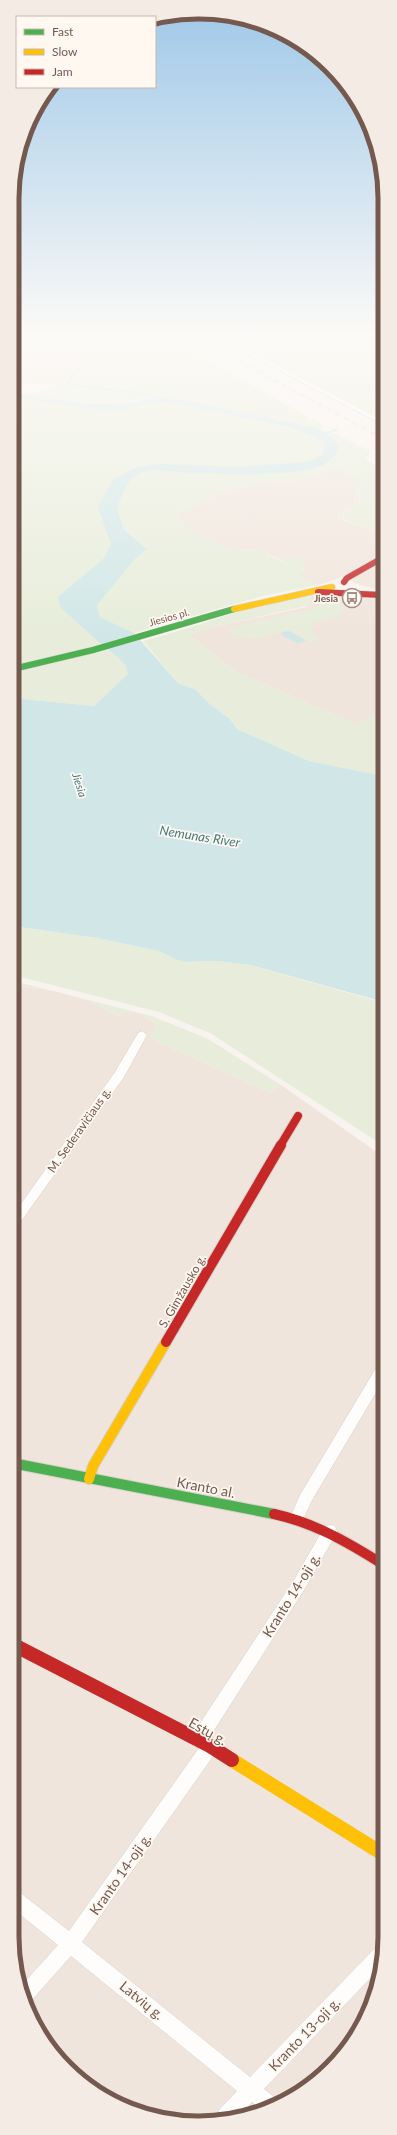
<svg xmlns="http://www.w3.org/2000/svg" width="397" height="2135" viewBox="0 0 397 2135" font-family="Lato,sans-serif">
	<style>
		.residential { fill: #f0e5dc }
		.green { fill: #e7edda }
		.water { fill: #d1e7e7 }
		.lines { fill: none; stroke-linecap: round; stroke-linejoin: round }
		.stream { stroke: #d1e7e7; stroke-width: 2.5 }
		.street-casing { stroke: #d6cfca; stroke-width: 1 }
		.fast-far1-casing { stroke: #d7cfca; stroke-width: 7 }
		.fast-casing { stroke: #d7cfca; stroke-width: 12 }
		.slow-far2-casing { stroke: #d7cfca; stroke-width: 7 }
		.slow-far1-casing { stroke: #d7cfca; stroke-width: 12 }
		.slow-casing { stroke: #d7cfca; stroke-width: 14 }
		.jam-far3-casing { stroke: #d7cfca; stroke-width: 7 }
		.jam-far2-casing { stroke: #d7cfca; stroke-width: 10 }
		.jam-far1-casing { stroke: #d7cfca; stroke-width: 12 }
		.jam-casing { stroke: #d7cfca; stroke-width: 14 }
		.street { fill: #fefdfc; fill-rule: evenodd }
		.fast-far1 { stroke: #4caf50; stroke-width: 6 }
		.fast { stroke: #4caf50; stroke-width: 10 }
		.slow-far2 { stroke: #ffc107; stroke-width: 6 }
		.slow-far1 { stroke: #ffc107; stroke-width: 10 }
		.slow { stroke: #ffc107; stroke-width: 14 }
		.jam-far3 { stroke: #c62828; stroke-width: 6 }
		.jam-far2 { stroke: #c62828; stroke-width: 8 }
		.jam-far1 { stroke: #c62828; stroke-width: 10 }
		.jam { stroke: #c62828; stroke-width: 14 }
		.rail-casing { stroke: #e5e4e6; stroke-width: 2.5 }
		.rail { stroke: #fef8f1; stroke-width: 1.5; stroke-dasharray: 5; stroke-linecap: butt }
		.labels { text-anchor: middle; dominant-baseline: central; stroke-width: 3.5; stroke-linejoin: round; paint-order: stroke }
		.far-poi-label { font-size: 10px; font-weight: bold; fill: #75594f; stroke: #fef8f1; text-anchor: end }
		.far-street-label { font-size: 10px; fill: #75594f; stroke: #fef8f1 }
		.far-water-label { font-size: 11px; font-style: italic; fill: #477b7f; stroke: #fef8f1 }
		.street-label { font-size: 12px; fill: #75594f; stroke: #fef8f1 }
		.water-label { font-size: 13px; font-style: italic; fill: #477b7f; stroke: #fef8f1 }
		.near-street-label { font-size: 14px; fill: #75594f; stroke: #fef8f1 }
		.rim { fill: none; stroke: #75594f; stroke-width: 5 }
	</style>
	<rect width="100%" height="100%" fill="#f8f3ee"/>
	<g class="residential">
		<polygon points="13,335 162,335 147,340 79,354 81,361 65,379 55,385 13,382"/>
		<polygon points="336,468 361,480 360,502 338,516 344,521 378,532 384,532 384,554 337,579 318,585 299,576 304,569 258,550 232,551 190,531 177,515 220,492 266,481 295,480"/>
		<polygon points="384,561 384,592 355,583 351,580 352,578"/>
		<polygon points="307,595 365,597 384,599 384,733 357,725 235,671 189,635 213,627 306,607 311,598"/>
		<polygon points="13,985 54,991 90,1001 119,1016 125,1012 131,1011 143,1015 156,1024 152,1039 271,1093 281,1085 384,1157 383,1961 366,2019 321,2077 258,2113 187,2123 127,2109 66,2068 26,2008 12,1936"/>
	</g>
	<g class="green">
		<path d="M162 335 321 424 324 429 160 396 120 404 74 402 30 395C52 390 67 378 81 361L79 354 147 340Z"/>
		<polygon points="218,335 384,335 384,414 374,415"/>
		<polygon points="13,394 89,406 116,406 159,398 307,428 330,443 321,461 278,469 160,466 134,471 110,495 121,539 78,601 144,663 94,706 13,698"/>
		<path d="M334 433 370 451 369 455 365 459 384 470V512L378 516 384 527V532C377 533 343 521 338 516L360 502 353 493 361 480 336 468 295 480 266 481 220 492 177 515 190 531 232 551 258 550 282 561 298 557 306 564 299 576 318 585 262 596 134 633 100 617 97 604 134 560 147 549 124 528 117 508C126 487 129 472 155 470L274 473 303 470 339 445 329 434Z"/>
		<path d="M302 595 311 598 310 605 213 627 189 635 235 671 357 725 384 707V776L309 761 237 729 230 719 211 705 195 689 179 684 143 641C196 627 247 606 302 595Z"/>
		<polygon points="339,600 344,607 340,616 313,623 312,631 319,639 311,642 296,634 285,631 257,639 234,637 226,629 317,608 319,606 319,601"/>
		<polygon points="13,926 97,938 159,951 177,960 187,962 217,961 250,965 384,1003 384,1146 210,1033 159,1012 13,975"/>
		<path d="M13 981 152 1016 208 1039 281 1085 271 1093 152 1039 156 1024C145 1015 132 1007 119 1016L90 1001 54 991 13 985Z"/>
	</g>
	<g class="water">
		<path d="M13 392C48 398 83 405 118 404 138 403 152 395 173 398L318 428 327 433 339 445 337 454C333 457 328 462 323 465 291 479 192 474 155 470 129 472 126 487 117 508L124 529 147 549 134 560 97 605 100 617 134 633 179 684 195 689 211 705 230 719 237 729 309 761 384 776V1002L250 965 217 961 187 962 177 960 159 951 97 938 13 926V698L94 706 128 674 126 666 118 657 99 642 60 607 58 597 104 558 111 544 98 507 113 479 135 468 160 464 236 467 308 462 323 454 325 443 311 435 291 427 166 402 117 411 97 410 13 397Z"/>
		<polygon points="289,631 307,641 297,643 281,635 282,632"/>
	</g>
	<g class="lines">
		<g class="stream">
			<polyline points="71,335 71,337"/>
			<polyline points="76,342 75,349 84,360 68,382 70,385 139,393 159,398"/>
			<polyline points="323,434 336,430"/>
		</g>
		<g class="street-casing">
			<g id="street">
				<polygon points="79,335 85,335 88,338 13,351 13,347 81,337"/>
				<polygon points="211,335 219,335 384,421 384,425"/>
				<polygon points="142,1031 147,1035 124,1077 17,1227 13,1228 13,1215 115,1072 138,1033"/>
				<polygon points="384,1362 384,1379 311,1502 302,1522 297,1524 292,1522 290,1518 300,1495 379,1363"/>
				<polygon points="330,1525 335,1526 337,1531 335,1536 304,1590 209,1738 216,1740 218,1746 216,1752 82,1942 250,2077 377,1946 383,1943 382,1966 264,2089 279,2101 262,2111 252,2102 240,2116 217,2119 219,2110 237,2091 71,1956 30,2002 25,2004 22,1985 58,1945 12,1908 12,1888 18,1891 69,1931 199,1748 193,1746 191,1740 193,1734 294,1580 325,1526"/>
			</g>
		</g>
		<g class="fast-far1-casing">
			<polyline id="fast-far1" points="13,669 93,650 234,609"/>
		</g>
		<g class="fast-casing">
			<polyline id="fast" points="12,1463 274,1514"/>
		</g>
		<g class="slow-far2-casing">
			<polyline id="slow-far2" points="234,609 332,587"/>
		</g>
		<g class="slow-far1-casing">
			<polyline id="slow-far1" points="89,1479 93,1466 166,1342"/>
		</g>
		<g class="slow-casing">
			<polyline id="slow" points="232,1760 383,1854"/>
		</g>
		<g class="jam-far3-casing">
			<g id="jam-far3">
				<polyline points="344,582 347,578 384,557"/>
				<polyline points="318,592 382,595"/>
			</g>
		</g>
		<g class="jam-far2-casing">
			<polyline id="jam-far2" points="280,1146 298,1116"/>
		</g>
		<g class="jam-far1-casing">
			<g id="jam-far1">
				<polyline points="166,1342 281,1145"/>
				<path d="M274 1514C315 1523 349 1543 384 1565"/>
			</g>
		</g>
		<g class="jam-casing">
			<polyline id="jam" points="12,1644 210,1746 232,1760"/>
		</g>
		<use href="#street" class="street"/>
		<use href="#fast-far1" class="fast-far1"/>
		<use href="#fast" class="fast"/>
		<use href="#slow-far2" class="slow-far2"/>
		<use href="#slow-far1" class="slow-far1"/>
		<use href="#slow" class="slow"/>
		<use href="#jam-far3" class="jam-far3"/>
		<use href="#jam-far2" class="jam-far2"/>
		<use href="#jam-far1" class="jam-far1"/>
		<use href="#jam" class="jam"/>
		<g class="rail-casing">
			<polyline id="rail" points="190,335 384,439"/>
		</g>
		<use href="#rail" class="rail"/>
	</g>
	<linearGradient id="sky" x2="0" y2="1"><stop stop-color="#9fc8e8"/><stop offset="0.53" stop-color="#fcfaf7"/><stop offset="1" stop-color="#fcfaf7" stop-opacity="0"/></linearGradient>
	<rect width="397" height="634" fill="url(#sky)"/>
	<defs>
		<g id="bus-ring" transform="scale(1)"><circle r="9.5" fill="#fef8f1" stroke="#a38f87" stroke-width="1.5"/><path d="M-5-6H5V4H4V6H2V4H-2V6H-4V4H-5ZM-3.5-4V0h7V-4ZM-3.5 1.2v1.5H-2V1.2ZM2 1.2v1.5H3.5V1.2Z" fill="#a38f87"/></g>
	</defs>
	<g fill-rule="evenodd">
		<use href="#bus-ring" x="352" y="598"/>
	</g>
	<g class="labels">
		<g class="far-poi-label">
			<text x="338" y="598">Jiesia</text>
		</g>
		<g class="far-street-label">
			<text transform="translate(169 617) rotate(-16)">Jiesios pl.</text>
		</g>
		<g class="far-water-label">
			<text transform="translate(80 785) rotate(73)">Jiesia</text>
		</g>
		<g class="street-label">
			<text transform="translate(79 1130) rotate(-55)">M. Sederavičiaus g.</text>
			<text transform="translate(182 1291) rotate(-60)">S. Gimžausko g.</text>
		</g>
		<g class="water-label">
			<text transform="translate(200 836) rotate(9)">Nemunas River</text>
		</g>
		<g class="near-street-label">
			<text transform="translate(206 1487) rotate(11)">Kranto al.</text>
			<text transform="translate(291 1595) rotate(-58)">Kranto 14-oji g.</text>
			<text transform="translate(208 1731) rotate(29)">Estų g.</text>
			<text transform="translate(120 1874) rotate(-55)">Kranto 14-oji g.</text>
			<text transform="translate(142 2000) rotate(39)">Latvių g.</text>
			<text transform="translate(304 2034) rotate(-46)">Kranto 13-oji g.</text>
		</g>
	</g>
	<path d="M0 0H397V2135H0ZM198 19H199A179 179 0 0 1 378 198V1937A179 179 0 0 1 199 2116H198A179 179 0 0 1 19 1937V198A179 179 0 0 1 198 19Z" fill="#f3ebe4" fill-rule="evenodd"/>
	<path class="rim" d="M198 19H199A179 179 0 0 1 378 198V1937A179 179 0 0 1 199 2116H198A179 179 0 0 1 19 1937V198A179 179 0 0 1 198 19Z"/>
	<rect x="16" y="16" width="140" height="72" fill="#fef8f1" stroke="#c7b8b0"/>
	<rect x="24" y="29" width="20" height="6" fill="#4caf50" stroke="#c7b8b0"/>
	<text x="52" y="36" font-size="12" fill="#75594f">Fast</text>
	<rect x="24" y="49" width="20" height="6" fill="#ffc107" stroke="#c7b8b0"/>
	<text x="52" y="56" font-size="12" fill="#75594f">Slow</text>
	<rect x="24" y="69" width="20" height="6" fill="#c62828" stroke="#c7b8b0"/>
	<text x="52" y="76" font-size="12" fill="#75594f">Jam</text>
</svg>
